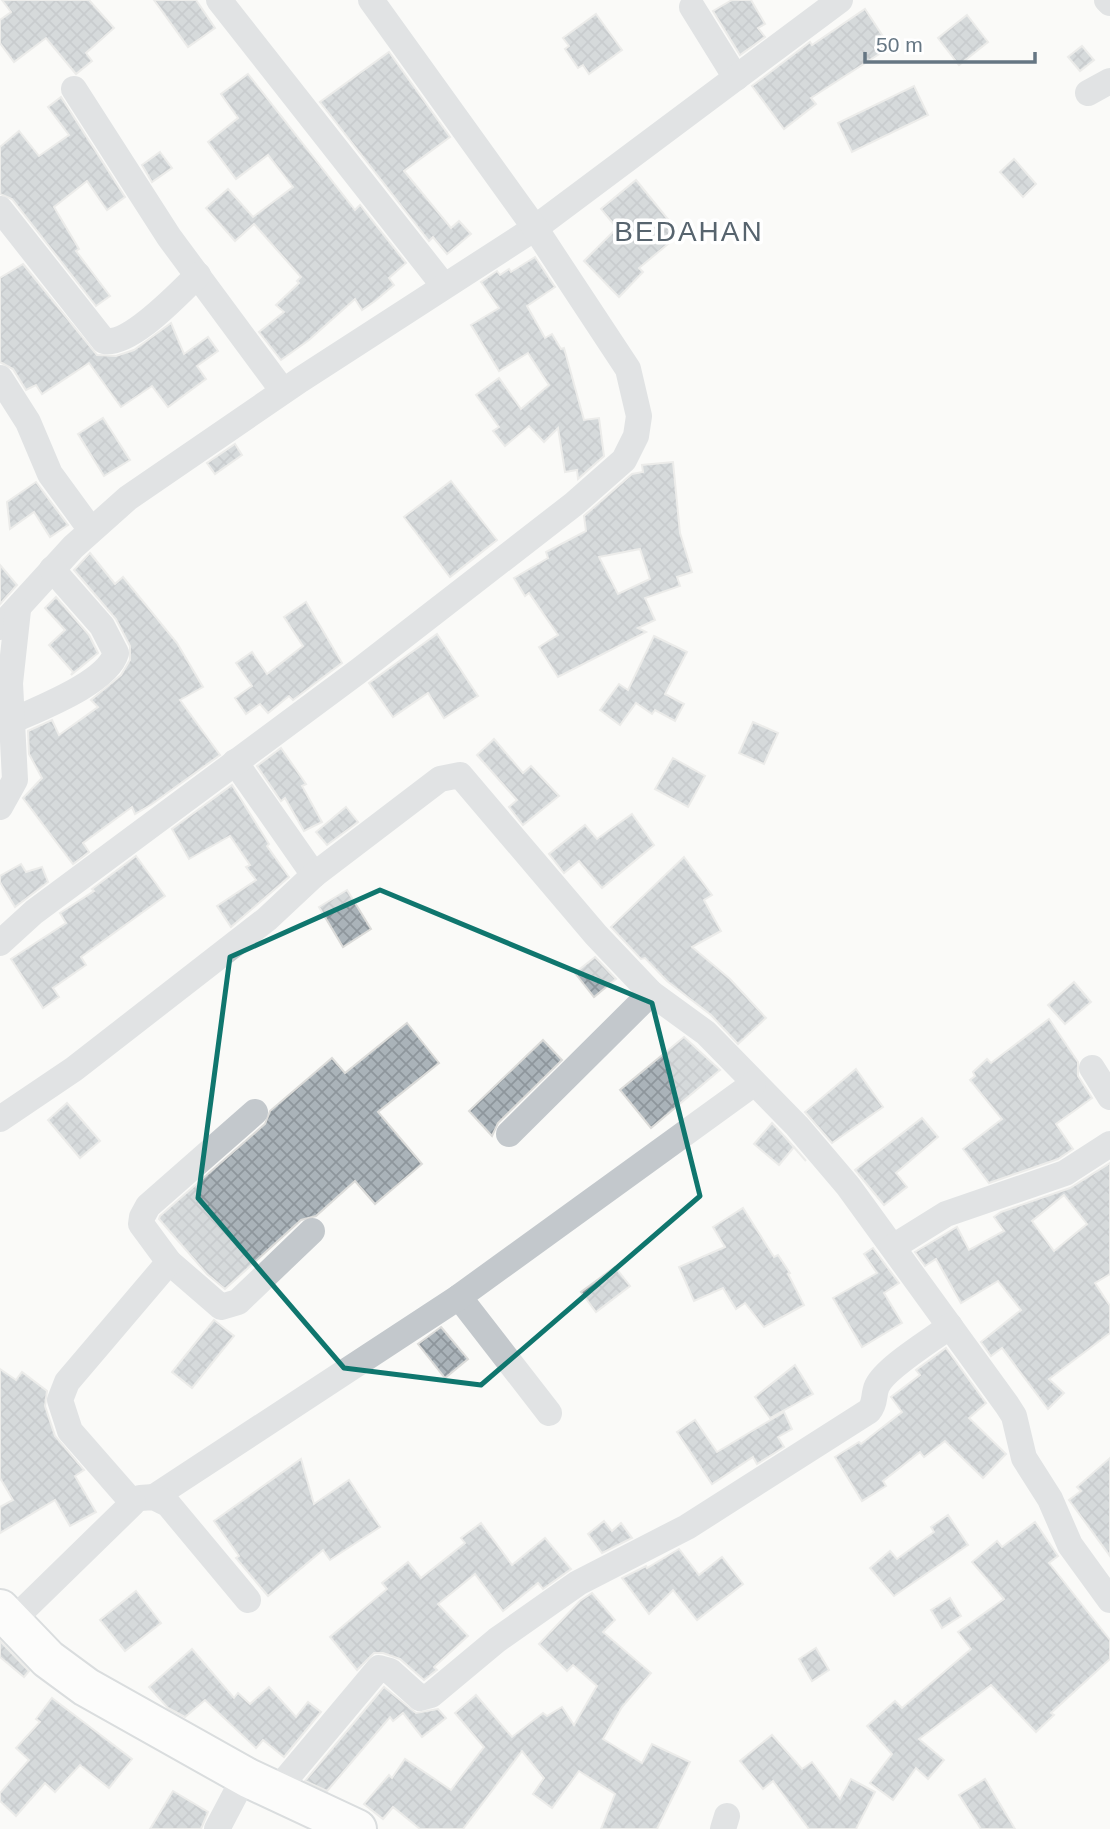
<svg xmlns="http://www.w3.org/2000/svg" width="1110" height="1829" viewBox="0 0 1110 1829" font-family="Helvetica,sans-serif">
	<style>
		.building { fill: url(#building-cross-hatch); stroke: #dcdcda; stroke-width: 2; fill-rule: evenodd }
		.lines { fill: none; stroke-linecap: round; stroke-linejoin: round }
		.secondary-casing { stroke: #b3babf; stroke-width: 42 }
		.street { stroke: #c3c8cc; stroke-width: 26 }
		.secondary { stroke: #fff; stroke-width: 38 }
		.marked { fill: none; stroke: #0f766e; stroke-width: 5; stroke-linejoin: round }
		.labels { text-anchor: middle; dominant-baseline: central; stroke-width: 7; stroke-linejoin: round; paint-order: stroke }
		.quarter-label { font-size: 28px; letter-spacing: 2px; fill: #57646e; stroke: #fff }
	</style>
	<defs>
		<pattern id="building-cross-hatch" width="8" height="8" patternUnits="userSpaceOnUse" patternTransform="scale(1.75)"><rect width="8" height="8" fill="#aab3b9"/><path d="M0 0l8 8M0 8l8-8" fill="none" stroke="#8e969c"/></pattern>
	</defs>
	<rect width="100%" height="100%" fill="#fafaf8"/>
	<g class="building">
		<polygon points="2,0 89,0 114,28 86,53 92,61 76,74 46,38 14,62 0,43 0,20 11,12"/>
		<polygon points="154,0 196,0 215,28 188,47"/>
		<polygon points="732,0 751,0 765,24 758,28 765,37 740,55 713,11"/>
		<polygon points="865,9 890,47 811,98 816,104 784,129 752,86 810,42 812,45"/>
		<polygon points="596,14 622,50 589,74 583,65 578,68 565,49 569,46 563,38"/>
		<polygon points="967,15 988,42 959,65 938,38"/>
		<polygon points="1082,46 1094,60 1080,71 1068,57"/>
		<polygon points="389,52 450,137 404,171 451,228 459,221 471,234 447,254 433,237 429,241 320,102"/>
		<polygon points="248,74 355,210 360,205 406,263 389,278 394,285 375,301 362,310 355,299 309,340 281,360 259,332 284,312 276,305 299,283 297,281 301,277 254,224 235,241 206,208 228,189 253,217 293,187 268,155 236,179 208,142 238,118 221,94"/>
		<polygon points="914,86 928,115 852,152 838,123"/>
		<polygon points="61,97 125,197 107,210 87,181 54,207 79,249 76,251 110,296 96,306 12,199 0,194 0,147 19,131 39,156 69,135 48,107"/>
		<polygon points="160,152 172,168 152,182 142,165"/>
		<polygon points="1014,159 1036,184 1023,197 1000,172"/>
		<polygon points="636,180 680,234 639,268 643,272 619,297 584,261 617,228 601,209"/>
		<polygon points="535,257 555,287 527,306 545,338 552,334 561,349 564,348 584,420 599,418 604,456 578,479 577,470 565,472 558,428 544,442 529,426 505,446 493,431 499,427 476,395 499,378 521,409 549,385 528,353 499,371 471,325 499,308 481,282 497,271 500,275 509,269 511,272"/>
		<polygon points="23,264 97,355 116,356 134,350 171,323 184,354 208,337 218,351 197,366 206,379 168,407 152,386 121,407 89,363 42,394 36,385 26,390 13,369 0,362 0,278"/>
		<polygon points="103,418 130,460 104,476 78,434"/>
		<polygon points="235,444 242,455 215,474 207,463"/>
		<path d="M673 462 680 533 692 572 677 577 680 586 645 598 655 620 638 628 646 632 558 677 539 647 558 635 529 593 525 596 514 578 548 558 546 552 586 531 584 516 632 474 643 472 642 465ZM640 549 650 579 618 594 599 557Z"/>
		<polygon points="451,481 497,540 450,577 404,517"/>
		<polygon points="36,482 68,525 50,537 34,512 10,529 7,502"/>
		<polygon points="90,553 115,584 123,577 177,643 203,687 180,700 220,755 152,804 135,814 132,807 83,843 89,852 73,864 23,798 42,778 29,754 28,731 52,720 59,735 98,707 91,700 121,675 130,660 130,646 116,619 74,570"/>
		<polygon points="0,565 17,585 0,604"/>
		<polygon points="56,597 89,635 98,653 71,675 73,672 49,645 65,630 45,608"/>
		<polygon points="306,602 342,663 293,700 289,696 268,713 260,704 246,714 235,698 252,686 236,663 252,652 267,674 303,646 284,617"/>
		<polygon points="437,634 478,696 444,718 428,693 393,717 369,683"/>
		<polygon points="654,636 687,652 665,694 684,704 675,721 655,710 652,714 636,703 620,725 600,710 619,684 628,690"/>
		<polygon points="753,722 778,733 764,764 739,753"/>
		<polygon points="494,739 523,773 531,766 559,796 523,825 509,807 517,800 477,755"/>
		<polygon points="281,748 306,784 302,786 322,822 304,831 285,798 281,801 257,766"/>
		<polygon points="673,758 705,776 688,807 655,789"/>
		<polygon points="232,785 269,844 267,846 289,877 231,927 217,906 256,880 246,867 250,865 230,836 189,859 172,829"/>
		<polygon points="346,807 358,822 327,845 316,832"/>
		<polygon points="632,814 654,845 602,888 579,861 564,873 549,854 585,825 597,839"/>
		<polygon points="136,856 165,896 81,957 86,965 53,988 59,997 43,1008 11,959 66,923 60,913 94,891 92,889"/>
		<polygon points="684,857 712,895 704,900 721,931 692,947 730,979 766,1018 738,1044 711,1015 667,981 645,958 641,959 611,927"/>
		<polygon points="21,864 26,872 42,867 48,882 15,907 0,882 0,876"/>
		<polygon points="347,890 371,929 343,947 319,907"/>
		<polygon points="595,957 616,979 594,997 575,973"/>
		<polygon points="1074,982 1091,1002 1065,1024 1048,1005"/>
		<polygon points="1049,1019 1078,1062 1078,1076 1092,1098 1056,1124 1073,1149 1058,1159 989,1183 963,1149 1002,1119 970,1080 975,1076 973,1072 987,1059 991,1063"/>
		<polygon points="407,1023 439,1063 378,1112 422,1164 375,1204 355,1181 316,1216 301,1220 225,1289 207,1274 159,1219 160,1216 265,1124 270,1111 332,1058 345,1073"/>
		<polygon points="684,1037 720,1070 651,1128 620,1090"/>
		<polygon points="543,1040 562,1060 498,1123 492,1136 469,1111"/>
		<polygon points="856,1069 883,1107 832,1143 805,1112"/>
		<polygon points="67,1103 100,1141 80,1158 48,1120"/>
		<polygon points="922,1118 938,1137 896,1173 907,1187 884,1205 855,1170"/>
		<polygon points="772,1123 785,1137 806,1161 794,1147 779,1165 754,1144"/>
		<path d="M1110 1163V1274L1095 1283 1110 1306V1333L1049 1379 1064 1393 1048 1409 1002 1348 991 1356 981 1342 1021 1310 998 1281 961 1303 936 1259 925 1266 915 1252 957 1227 969 1250 1004 1231 994 1217 1001 1212 1070 1188ZM1064 1195 1087 1224 1054 1251 1032 1221Z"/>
		<polygon points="743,1208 774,1257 778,1255 790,1273 788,1274 804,1305 764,1327 745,1303 736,1309 723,1288 694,1301 679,1267 725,1247 713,1227"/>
		<polygon points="873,1248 899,1283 884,1293 902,1323 862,1347 833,1298 877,1273 864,1254"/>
		<polygon points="615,1267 630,1286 596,1312 581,1292"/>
		<polygon points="214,1320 234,1336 192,1388 172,1372"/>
		<polygon points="441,1327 468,1359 445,1378 418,1344"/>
		<polygon points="946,1348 986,1403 969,1418 1006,1454 983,1478 945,1441 924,1457 920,1452 883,1481 886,1486 862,1501 835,1457 859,1442 861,1444 902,1412 891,1397 920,1375 916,1370"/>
		<polygon points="795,1365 813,1394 770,1418 755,1397"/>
		<polygon points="0,1369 16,1380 22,1372 47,1391 45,1406 55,1436 84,1470 75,1476 96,1512 70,1526 55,1500 0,1533 0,1507 13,1500 0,1478"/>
		<polygon points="784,1412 792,1429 778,1437 784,1447 757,1464 753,1457 712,1484 677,1432 695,1420 717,1452"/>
		<polygon points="1110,1458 1110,1556 1069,1500 1081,1491 1077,1487"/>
		<polygon points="301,1459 314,1504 349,1480 380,1527 330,1560 323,1550 268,1596 236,1558 239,1556 214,1521"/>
		<polygon points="948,1515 968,1545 894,1596 870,1568 890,1551 897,1559 934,1532 931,1527"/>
		<polygon points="604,1521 612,1531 621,1523 632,1538 602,1553 588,1534"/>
		<polygon points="1035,1522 1058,1556 1049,1563 1110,1640 1110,1659 1051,1713 1054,1715 1036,1732 991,1685 919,1739 944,1760 928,1779 916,1768 893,1800 870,1783 892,1754 867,1726 895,1701 902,1708 971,1649 958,1632 1004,1599 972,1562 997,1541 1002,1547"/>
		<polygon points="481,1523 512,1565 545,1538 571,1569 543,1589 538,1583 503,1611 475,1574 438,1604 468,1636 434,1667 437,1670 424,1680 400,1659 383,1653 374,1653 357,1670 330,1637 387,1589 382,1583 408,1562 421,1578 465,1543 461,1538"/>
		<polygon points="679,1549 699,1575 722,1557 743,1584 697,1620 673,1590 649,1614 622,1578 646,1566 647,1568"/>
		<polygon points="136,1591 161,1623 125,1651 100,1620"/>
		<polygon points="592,1593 615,1620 603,1632 651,1673 622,1707 603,1739 642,1763 652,1744 690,1762 657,1829 601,1829 615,1794 579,1771 552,1808 533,1794 544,1778 522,1751 463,1829 420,1829 393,1807 383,1819 364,1804 389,1775 392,1778 405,1759 451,1790 484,1747 455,1713 476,1695 512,1737 543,1713 547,1716 562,1707 574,1725 597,1686 573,1665 567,1671 539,1644 580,1601"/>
		<polygon points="950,1598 961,1616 942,1628 931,1610"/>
		<polygon points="0,1641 29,1671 24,1677 0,1657"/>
		<polygon points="816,1648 829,1670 812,1681 799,1659"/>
		<polygon points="192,1649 234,1698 238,1693 250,1704 269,1687 296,1717 308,1702 321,1712 284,1757 263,1740 256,1748 205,1700 185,1717 168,1708 149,1687"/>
		<polygon points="384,1687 416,1713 438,1709 446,1718 422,1737 403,1713 393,1721 390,1717 327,1791 305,1781"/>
		<polygon points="52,1698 132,1759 109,1788 80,1765 55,1792 45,1783 16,1816 0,1801 0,1793 29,1760 16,1748 40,1722 36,1719"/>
		<polygon points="772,1735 802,1769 812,1762 840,1799 851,1779 875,1792 856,1829 809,1829 773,1781 763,1789 740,1761"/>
		<polygon points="985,1779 1015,1829 981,1829 959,1795"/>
		<polygon points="173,1791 208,1812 201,1829 150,1829"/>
	</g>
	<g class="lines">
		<g class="secondary-casing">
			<polyline id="secondary" points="0,1609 48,1659 86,1687 248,1778 357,1829"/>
		</g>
		<g class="street">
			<polyline points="219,0 444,286"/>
			<polyline points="1107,0 1110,3"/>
			<polyline points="692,7 736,78"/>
			<polyline points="74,89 169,237 283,391"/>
			<polyline points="1088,93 1110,81"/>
			<path d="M0 209 104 341C131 346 179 293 198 275"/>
			<polyline points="0,378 28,422 50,474 91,530"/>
			<polyline points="0,627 73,547 128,498 300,380 535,228 840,0"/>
			<path d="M12 721C40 708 107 683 116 653L102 626 52 569"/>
			<polyline points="235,762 314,875"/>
			<polyline points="0,807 15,780 10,683 18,610"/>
			<polyline points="0,943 34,912 360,670 574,504 624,460 636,436 639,416 628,369 535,228 371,0"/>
			<polyline points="1092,1068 1110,1097"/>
			<polyline points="0,1119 74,1069 267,919 314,875 440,779 460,775 596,935 651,993 706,1033 797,1126 848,1186 1007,1405 1014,1416 1024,1458 1050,1499 1070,1545 1110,1600"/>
			<polyline points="509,1134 651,993"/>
			<polyline points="893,1247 946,1214 1065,1173 1110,1144"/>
			<polyline points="169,1262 221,1307 238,1302 312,1231"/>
			<polyline points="459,1297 549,1413"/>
			<polyline points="154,1497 459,1297 753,1084"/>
			<polyline points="140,1498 154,1497 168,1504 248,1600"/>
			<polyline points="12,1621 133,1503 70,1431 60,1400 67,1382 169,1262 141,1224 142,1217 148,1206 255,1112"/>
			<path d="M276 1791 379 1668 390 1671 420 1698 431 1695 497 1640 578 1583 687 1527 869 1411C876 1403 873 1395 877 1386 886 1367 932 1340 950 1326"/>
			<polyline points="217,1829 236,1793 248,1778"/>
			<polyline points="723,1829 727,1816"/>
		</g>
		<use href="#secondary" class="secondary"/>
	</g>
	<path d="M0 0H1110V1829H0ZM380 890 652 1003 700 1196 481 1385 344 1368 198 1198 230 957Z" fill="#fafaf8" fill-opacity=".55" fill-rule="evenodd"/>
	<path class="marked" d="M380 890 652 1003 700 1196 481 1385 344 1368 198 1198 230 957Z"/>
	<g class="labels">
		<g class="quarter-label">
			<text x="689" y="231">BEDAHAN</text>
		</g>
	</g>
	<path d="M865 52v10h170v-10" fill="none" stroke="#657683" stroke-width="3.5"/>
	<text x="876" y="52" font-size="21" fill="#657683" stroke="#ffffff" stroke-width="5" paint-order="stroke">50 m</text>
</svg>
